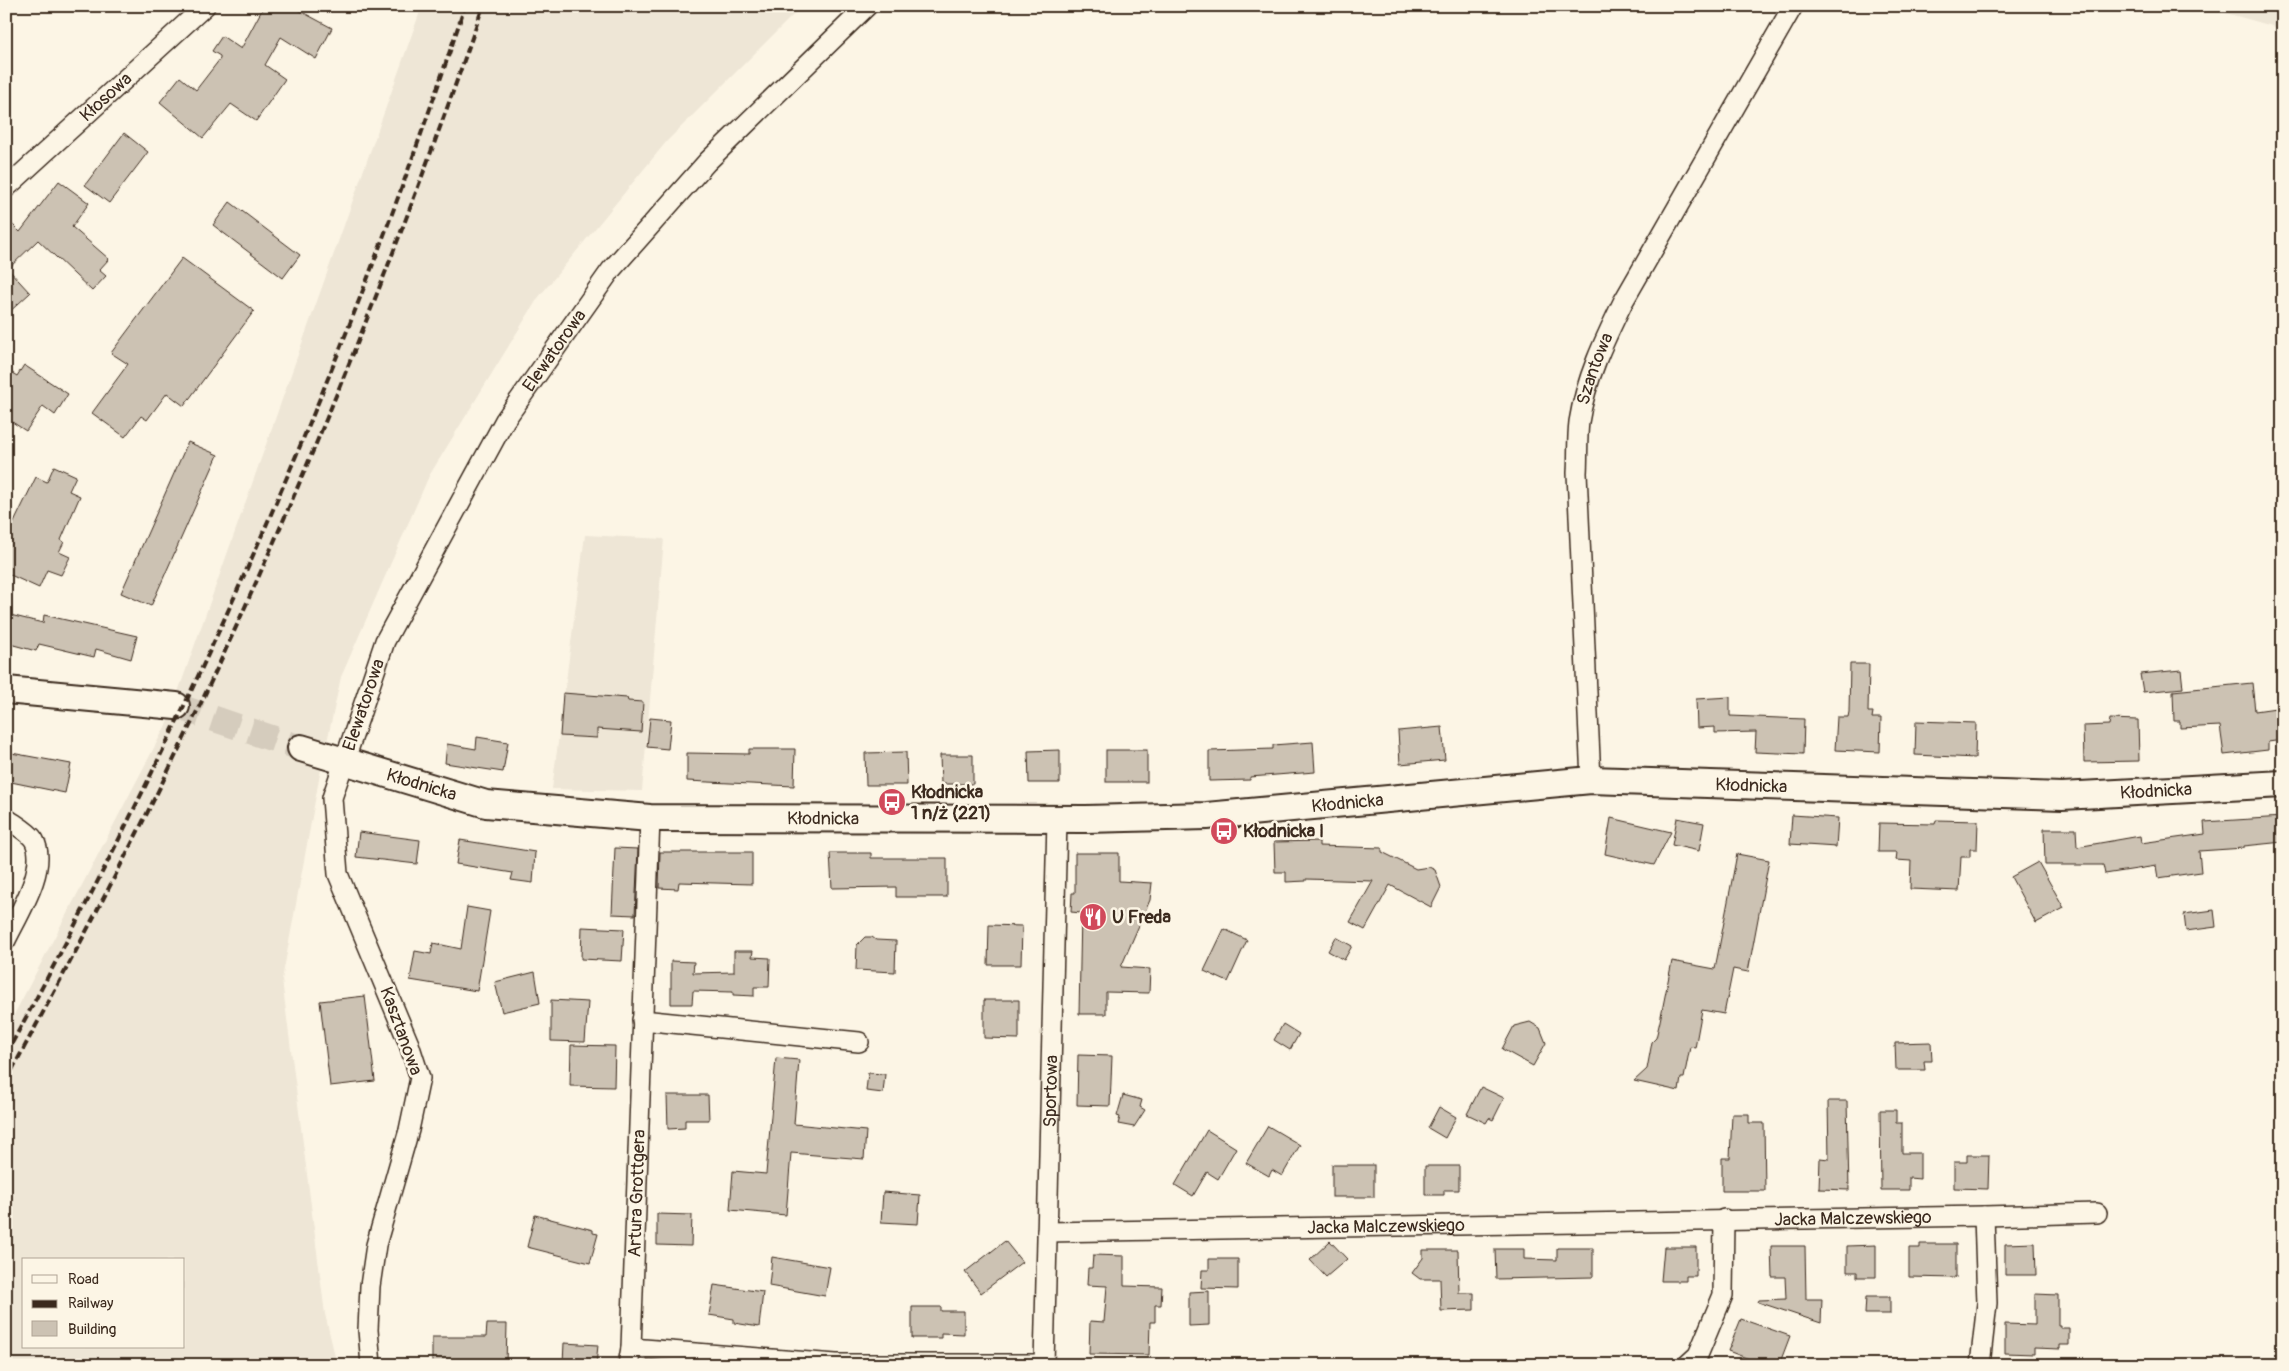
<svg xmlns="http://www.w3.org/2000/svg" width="2289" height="1371" viewBox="0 0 2289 1371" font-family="Pangolin,sans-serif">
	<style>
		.built { fill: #eee6d6; fill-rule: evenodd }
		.building { fill: #ccc2b3; stroke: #3b2a1e }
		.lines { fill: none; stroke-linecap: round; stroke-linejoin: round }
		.secondary-tunnel { stroke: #d5ccbd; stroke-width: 26; stroke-dasharray: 26 13; stroke-linecap: butt }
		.minor-casing { stroke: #3b2a1e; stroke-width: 22 }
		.secondary-casing { stroke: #3b2a1e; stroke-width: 30 }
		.minor { stroke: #fcf5e5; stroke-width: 19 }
		.secondary { stroke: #fcf5e5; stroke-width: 26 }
		.rail { stroke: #3b2a1e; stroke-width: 4; stroke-dasharray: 8 4; stroke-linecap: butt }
		.labels { text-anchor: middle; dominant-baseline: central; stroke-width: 5; stroke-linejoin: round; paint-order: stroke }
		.street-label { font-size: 18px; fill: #3b2a1e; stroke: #fcf5e5 }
		.poi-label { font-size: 18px; font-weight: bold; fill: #3b2a1e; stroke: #fcf5e5; text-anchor: start }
	</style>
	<rect width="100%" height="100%" fill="#fcf5e5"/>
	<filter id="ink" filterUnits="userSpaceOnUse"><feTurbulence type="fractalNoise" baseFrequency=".02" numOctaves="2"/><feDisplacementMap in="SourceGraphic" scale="10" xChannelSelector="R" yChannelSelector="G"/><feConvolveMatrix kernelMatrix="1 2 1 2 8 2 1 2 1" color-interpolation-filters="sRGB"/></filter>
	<g filter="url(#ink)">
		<g class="built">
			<path d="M422 6H802L667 141 538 298 429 476 341 677 319 779 282 980 325 1314 337 1365H6V1030L167 723ZM24 1260H184V1347H24Z"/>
			<polygon points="2201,6 2283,6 2283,29"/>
			<polygon points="585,535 664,539 642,791 552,789"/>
		</g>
		<g class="building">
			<polygon points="264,6 291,6 332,28 316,59 281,37 265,65 285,79 256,121 231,104 203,138 160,102 180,77 196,90 220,59 220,56 212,51 222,36 241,49"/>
			<polygon points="124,133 148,152 109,203 85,185"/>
			<polygon points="59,181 89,203 72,227 109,259 99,270 106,276 92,291 38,240 8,269 30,293 6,315 6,218 20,232"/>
			<polygon points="230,202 300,255 283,278 213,225"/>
			<polygon points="182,258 254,311 184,406 167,393 147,420 141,416 125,437 92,413 128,364 111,353"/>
			<polygon points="24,365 68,394 55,415 43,406 26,431 6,418 6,369 17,376"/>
			<polygon points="188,442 218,455 151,606 121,593"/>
			<polygon points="54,466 76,476 69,491 80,496 61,540 64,542 59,552 70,557 61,575 47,570 39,588 6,573 6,539 36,477 47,482"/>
			<polygon points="6,614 43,623 44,615 137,636 131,659 96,649 94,657 39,644 36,651 6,643"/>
			<polygon points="1850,664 1869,664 1868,712 1873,712 1872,718 1881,718 1880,752 1835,750 1837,717 1848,717 1849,712"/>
			<polygon points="2181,670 2183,688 2143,692 2140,674"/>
			<polygon points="2252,683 2255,711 2283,707 2283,740 2268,742 2268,750 2224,755 2220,726 2180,728 2180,721 2174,721 2173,691"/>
			<polygon points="563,693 627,698 628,701 643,702 641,732 597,729 597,738 560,736"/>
			<polygon points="1730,697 1730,716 1804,719 1803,754 1755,752 1756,732 1715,733 1715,727 1697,728 1696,699"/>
			<polygon points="650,718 671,720 668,749 647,747"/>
			<polygon points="2110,719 2138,720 2139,761 2084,762 2083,726 2109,725"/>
			<polygon points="1916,721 1976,723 1975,758 1915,755"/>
			<polygon points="1442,727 1445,760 1400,764 1398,731"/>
			<polygon points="477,737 508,742 503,772 445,763 447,744 476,749"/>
			<polygon points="1313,742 1315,772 1250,777 1250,780 1209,781 1209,751 1273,749 1273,745"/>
			<polygon points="749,749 795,749 794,786 687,781 687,753 749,754"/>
			<polygon points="1060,750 1060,783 1029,783 1028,751"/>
			<rect x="1106" y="750" width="41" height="32"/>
			<polygon points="6,752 71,764 65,793 6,781"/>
			<polygon points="906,752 907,785 866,785 865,753"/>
			<polygon points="940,755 973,755 973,784 941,784"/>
			<polygon points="1792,815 1838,818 1836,847 1790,844"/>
			<polygon points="2283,817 2283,842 2244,846 2244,848 2199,851 2201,872 2158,878 2156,866 2105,874 2103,865 2045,865 2044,829 2076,829 2077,847 2140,836 2141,843 2205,834 2204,822"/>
			<polygon points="1611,818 1671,832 1654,865 1605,854"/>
			<polygon points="1677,818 1704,823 1699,851 1672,845"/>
			<polygon points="1936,820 1978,821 1977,849 1970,849 1970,857 1961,857 1959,891 1910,889 1911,861 1896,860 1897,852 1878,852 1879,823 1935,824"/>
			<polygon points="359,832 420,840 417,864 356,857"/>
			<polygon points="460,840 535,852 533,883 511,880 513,873 456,864"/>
			<polygon points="1319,841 1319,846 1382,848 1382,852 1416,869 1429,867 1435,870 1441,887 1431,907 1390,885 1365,930 1350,922 1373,881 1306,879 1306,881 1286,882 1286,872 1275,872 1274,842"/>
			<polygon points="615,848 638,849 635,915 612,914"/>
			<polygon points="660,852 752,852 752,884 679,882 678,889 659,888"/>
			<polygon points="830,853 871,853 871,858 947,858 947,897 896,897 896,887 832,888"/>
			<polygon points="1075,853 1119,853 1119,881 1152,883 1150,900 1121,967 1150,969 1149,993 1106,992 1106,1014 1079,1014 1081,913 1071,912 1072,893 1075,893"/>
			<polygon points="1737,854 1769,860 1748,972 1733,969 1724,1014 1702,1010 1695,1048 1690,1047 1684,1078 1681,1078 1679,1091 1634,1081 1647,1069 1652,1042 1656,1038 1660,1021 1672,961 1715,969"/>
			<polygon points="2038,862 2064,908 2036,923 2011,877"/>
			<polygon points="467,907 490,911 477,991 410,980 415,951 431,954 433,943 461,949"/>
			<polygon points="2214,910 2216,927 2186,931 2184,914"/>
			<polygon points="989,925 1022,926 1021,965 988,965"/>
			<polygon points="582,927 624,929 622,961 581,959"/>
			<polygon points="1224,929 1247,940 1228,982 1204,971"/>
			<polygon points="865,937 872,937 876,940 896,941 895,972 856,970 857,945"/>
			<polygon points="1336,937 1352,946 1344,960 1328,951"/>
			<polygon points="734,951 753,951 752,957 770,958 769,987 754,987 754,996 733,995 733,992 693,991 692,1004 671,1004 671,961 694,962 693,973 734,972"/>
			<polygon points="535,972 540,1003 502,1012 495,982"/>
			<polygon points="365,996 375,1081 330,1086 320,1001"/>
			<polygon points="551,1000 588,1002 585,1042 551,1041"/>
			<polygon points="984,1000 1019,1000 1019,1039 984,1038"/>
			<polygon points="1530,1022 1540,1028 1546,1043 1533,1066 1502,1049 1514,1026"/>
			<polygon points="1283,1024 1299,1034 1290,1050 1274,1040"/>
			<polygon points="1931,1042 1932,1061 1924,1061 1925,1070 1896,1070 1895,1043"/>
			<polygon points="571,1045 615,1046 614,1087 570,1086"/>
			<polygon points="1078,1055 1112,1056 1110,1106 1077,1105"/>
			<polygon points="776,1058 799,1060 794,1124 866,1131 864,1159 791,1153 786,1215 730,1210 733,1171 766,1174"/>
			<polygon points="868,1073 885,1074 883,1093 866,1091"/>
			<polygon points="1481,1087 1504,1098 1493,1120 1489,1118 1486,1123 1467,1114"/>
			<polygon points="667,1095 708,1095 709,1120 685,1120 685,1128 668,1129"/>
			<polygon points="1123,1095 1142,1100 1140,1107 1145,1110 1134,1127 1118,1124 1120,1117 1117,1116"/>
			<polygon points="1828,1101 1847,1101 1849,1190 1819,1189 1820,1158 1829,1159"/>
			<polygon points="1439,1107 1456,1117 1445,1138 1428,1128"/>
			<polygon points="1880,1110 1896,1110 1896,1123 1902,1123 1902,1153 1920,1153 1920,1179 1909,1178 1909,1190 1881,1190"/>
			<polygon points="1732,1114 1749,1114 1749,1123 1764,1123 1765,1191 1722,1191 1722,1158 1730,1158"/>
			<polygon points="1268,1126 1300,1145 1282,1176 1272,1170 1269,1176 1246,1163"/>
			<polygon points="1207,1130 1236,1148 1218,1179 1207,1172 1193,1196 1175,1185"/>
			<polygon points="1967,1155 1989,1155 1988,1189 1954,1188 1954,1162 1967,1162"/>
			<rect x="1332" y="1165" width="42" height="32"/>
			<polygon points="1425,1166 1459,1166 1459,1190 1444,1190 1444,1195 1425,1195"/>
			<polygon points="883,1192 920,1195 918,1224 881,1222"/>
			<polygon points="657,1214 692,1215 691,1246 657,1245"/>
			<polygon points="535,1215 593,1230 593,1233 598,1234 590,1263 527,1247"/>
			<polygon points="1005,1241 1022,1262 981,1293 965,1272"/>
			<polygon points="1330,1241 1347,1259 1326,1277 1310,1260"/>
			<polygon points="2035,1243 2036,1275 2005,1275 2005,1244"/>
			<polygon points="1920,1244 1956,1244 1956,1278 1909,1277 1909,1248 1920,1248"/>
			<polygon points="1876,1245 1876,1277 1857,1277 1857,1272 1847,1272 1847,1246"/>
			<polygon points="1771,1246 1805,1246 1806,1299 1822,1299 1821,1323 1758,1302 1759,1300 1786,1299 1785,1277 1772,1277"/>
			<polygon points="1664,1247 1696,1247 1696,1276 1686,1276 1686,1281 1661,1281"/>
			<polygon points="1557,1248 1593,1248 1593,1277 1496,1279 1495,1249 1524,1249 1524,1259 1557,1260"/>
			<polygon points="1423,1250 1458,1250 1459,1293 1474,1293 1474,1310 1441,1311 1440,1279 1420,1279 1412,1273 1423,1258"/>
			<polygon points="1093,1255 1124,1256 1124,1286 1162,1287 1161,1305 1155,1305 1155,1322 1150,1322 1149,1355 1089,1354 1090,1321 1104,1322 1107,1286 1087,1285 1088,1268 1092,1268"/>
			<polygon points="772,1257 830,1267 825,1296 769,1286"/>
			<polygon points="1209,1259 1238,1259 1238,1289 1201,1288 1202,1270 1209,1270"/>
			<polygon points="714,1285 763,1292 759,1327 734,1323 734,1319 709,1315"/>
			<polygon points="1209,1291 1209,1325 1189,1326 1189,1292"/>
			<polygon points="2035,1294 2058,1295 2058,1325 2060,1325 2060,1328 2069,1328 2069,1345 2060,1345 2060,1349 2034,1348 2034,1354 2005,1353 2005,1324 2035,1325"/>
			<polygon points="1866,1297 1890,1297 1890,1314 1865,1314"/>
			<polygon points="912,1307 941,1307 941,1311 964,1311 964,1334 941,1333 941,1338 912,1338"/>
			<polygon points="1741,1319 1790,1336 1779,1365 1765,1365 1728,1351"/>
			<polygon points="487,1324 507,1324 506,1365 432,1365 432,1337 486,1337"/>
			<polygon points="564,1343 598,1345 596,1365 563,1363"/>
		</g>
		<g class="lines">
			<polyline class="secondary-tunnel" points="176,706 301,748"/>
			<g class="minor-casing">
				<g id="minor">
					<path id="s1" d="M6 188 205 6"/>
					<path id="s2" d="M1591 780 1577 473C1578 456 1577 439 1579 422 1586 378 1604 341 1623 302L1793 6"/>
					<path d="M6 818C14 824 29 832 34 840 49 867 18 915 6 940"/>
					<polyline points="642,1020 859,1042"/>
					<polyline points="1984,1216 2097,1213"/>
					<path id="s3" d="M1047 1232 1984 1216 1987 1303 1980 1365"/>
					<polyline points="631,1348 836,1364 1044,1364"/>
					<path id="s4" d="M371 1365 368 1330 370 1286 376 1245 409 1130 420 1078 409 1044 338 874 332 798 385 641 505 420 611 270 707 162 867 6"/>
					<path id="s5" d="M628 1365 631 1348 650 818"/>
					<path id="s6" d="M1044 1365 1057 819"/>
					<polyline points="1687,1365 1698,1355 1723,1295 1724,1219"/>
				</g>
			</g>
			<g class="secondary-casing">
				<g id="secondary">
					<polyline points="6,690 176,706"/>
					<path id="s7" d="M301 748 486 804 650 818 1086 819 1207 816 1591 780 2062 796 2283 784"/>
				</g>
			</g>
			<use href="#minor" class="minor"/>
			<use href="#secondary" class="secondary"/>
			<g class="rail">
				<path d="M6 1054C190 719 345 369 465 6"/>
				<path d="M6 1081C83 939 159 796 226 649 322 439 408 224 483 6"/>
			</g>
		</g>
	</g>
	<defs>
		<g id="bus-disc" transform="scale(1.4375)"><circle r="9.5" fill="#d1495b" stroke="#fcf5e5"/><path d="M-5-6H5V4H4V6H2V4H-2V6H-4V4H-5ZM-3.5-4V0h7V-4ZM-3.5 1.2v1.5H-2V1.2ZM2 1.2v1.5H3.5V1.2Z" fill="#fff"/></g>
		<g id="restaurant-disc" transform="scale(1.4375)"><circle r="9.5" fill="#d1495b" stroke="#fcf5e5"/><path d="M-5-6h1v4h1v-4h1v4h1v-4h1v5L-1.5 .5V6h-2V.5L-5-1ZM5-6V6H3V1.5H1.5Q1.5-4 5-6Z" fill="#fff"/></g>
	</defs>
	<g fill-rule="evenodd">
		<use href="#bus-disc" x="892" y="802"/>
		<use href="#bus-disc" x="1224" y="831"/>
		<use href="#restaurant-disc" x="1093" y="917"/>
	</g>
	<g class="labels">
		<g class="street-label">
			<text stroke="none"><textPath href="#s1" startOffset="135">Kłosowa</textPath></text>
			<text stroke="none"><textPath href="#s4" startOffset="1092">Elewatorowa</textPath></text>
			<text stroke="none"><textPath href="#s2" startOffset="414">Szantowa</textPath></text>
			<text stroke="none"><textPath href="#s4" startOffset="688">Elewatorowa</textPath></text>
			<text stroke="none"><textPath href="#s7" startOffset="1461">Kłodnicka</textPath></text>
			<text stroke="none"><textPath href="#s7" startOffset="126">Kłodnicka</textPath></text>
			<text stroke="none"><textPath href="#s7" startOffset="1866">Kłodnicka</textPath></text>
			<text stroke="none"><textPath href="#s7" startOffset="1056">Kłodnicka</textPath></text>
			<text stroke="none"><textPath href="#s7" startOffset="531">Kłodnicka</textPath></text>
			<text transform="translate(401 1031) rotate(70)">Kasztanowa</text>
			<text stroke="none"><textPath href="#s6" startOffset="274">Sportowa</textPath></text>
			<text stroke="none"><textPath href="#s5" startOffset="172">Artura Grottgera</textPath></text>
			<text stroke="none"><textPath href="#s3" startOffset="806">Jacka Malczewskiego</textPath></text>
			<text stroke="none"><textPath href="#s3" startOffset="339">Jacka Malczewskiego</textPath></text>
		</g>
		<g class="poi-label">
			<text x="911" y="792">Kłodnicka<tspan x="911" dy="21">1 n/ż (221)</tspan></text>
			<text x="1243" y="831">Kłodnicka I</text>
			<text x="1112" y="917">U Freda</text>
		</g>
	</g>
	<rect width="2289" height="1371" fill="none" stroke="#fcf5e5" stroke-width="25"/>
	<rect x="12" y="12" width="2264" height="1346" fill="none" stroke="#3b2a1e" stroke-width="2" filter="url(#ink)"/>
	<rect x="22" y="1258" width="162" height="90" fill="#fcf5e5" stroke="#afa495"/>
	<rect x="32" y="1275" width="25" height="8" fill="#fcf5e5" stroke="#afa495"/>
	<text x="68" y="1284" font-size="15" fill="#3b2a1e">Road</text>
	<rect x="32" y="1300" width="25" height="8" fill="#3b2a1e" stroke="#afa495"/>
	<text x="68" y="1308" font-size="15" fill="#3b2a1e">Railway</text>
	<rect x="32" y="1321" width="25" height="15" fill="#ccc2b3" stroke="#afa495"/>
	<text x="68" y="1334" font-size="15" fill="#3b2a1e">Building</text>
</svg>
